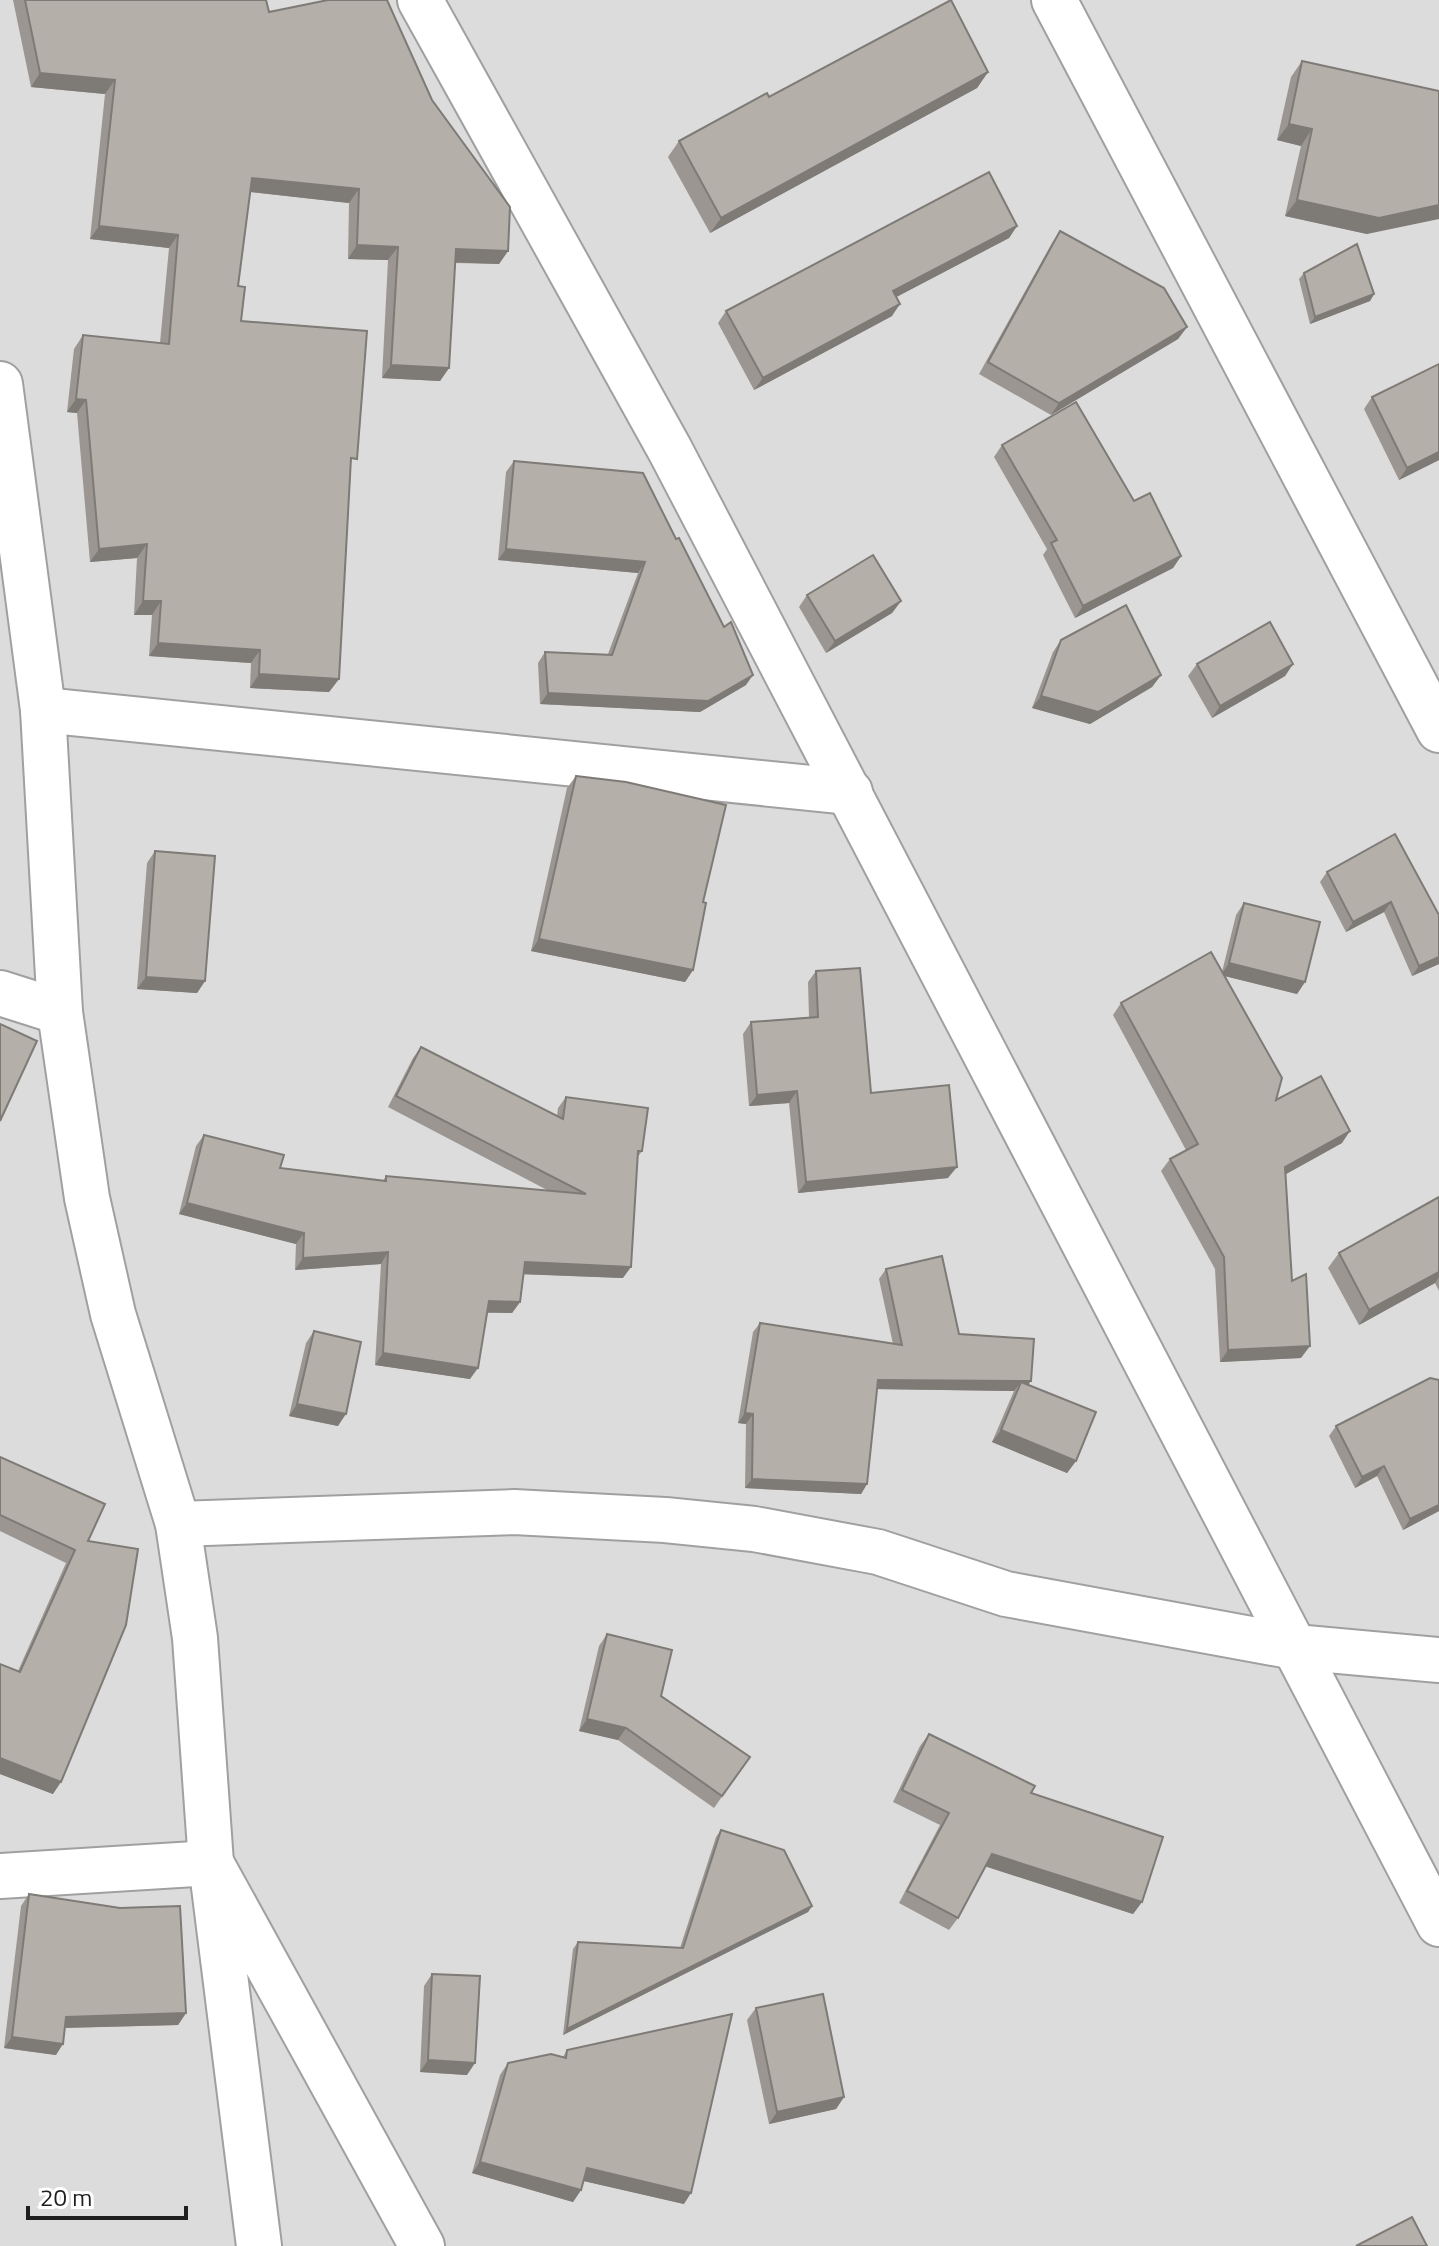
<svg xmlns="http://www.w3.org/2000/svg" width="1439" height="2246" viewBox="0 0 1439 2246" font-family="'Titillium Web',sans-serif">
	<style>
		.residential { fill: #dddcdc }
		.lines { fill: none; stroke-linecap: round; stroke-linejoin: round }
		.minor-casing { stroke: #a0a0a0; stroke-width: 48 }
		.minor { stroke: #fff; stroke-width: 44 }
		.wall { fill: #9b9691 }
		.shaded-wall { fill: #7e7a76 }
		.building { fill: #b4afa9; stroke: #7e7a76; stroke-width: 2 }
	</style>
	<rect width="100%" height="100%" fill="#efede6"/>
	<rect class="residential" x="0" y="0" width="1439" height="2246"/>
	<g class="lines">
		<g class="minor-casing">
			<g id="minor">
				<polyline points="420,0 670,450 1439,1924"/>
				<polyline points="1054,0 1439,730"/>
				<polyline points="0,384 43,710 60,1012 87,1198 113,1314 178,1524 195,1638 211,1863 259,2246"/>
				<polyline points="43,710 850,792"/>
				<polyline points="0,993 60,1012"/>
				<polyline points="178,1524 514,1512 665,1520 754,1529 878,1552 1006,1594 1295,1647 1439,1660"/>
				<polyline points="0,1876 211,1863 422,2246"/>
			</g>
		</g>
		<use href="#minor" class="minor"/>
	</g>
	<g class="wall">
		<polygon points="13,0 266,0 269,12 432,100 508,251 499,264 455,263 449,368 440,381 382,378 388,260 348,259 349,203 250,192 238,286 241,321 351,468 339,679 329,692 250,688 251,663 149,656 152,615 134,615 137,558 90,562 77,413 67,412 74,349 83,335 160,343 169,248 90,239 105,94 31,87"/>
		<polygon points="1302,61 1367,234 1285,216 1301,146 1277,140 1291,77"/>
		<polygon points="988,72 977,88 710,233 668,157 679,141"/>
		<polygon points="1017,226 1009,238 896,297 892,316 754,390 718,323 726,311"/>
		<polygon points="1060,231 1187,327 1178,339 1051,415 979,374 1052,243"/>
		<polygon points="1304,273 1374,294 1370,301 1310,324 1299,279"/>
		<polygon points="1372,397 1439,460 1399,480 1364,409"/>
		<polygon points="1002,445 1134,501 1181,556 1173,568 1075,618 1043,555 1047,549 994,457"/>
		<polygon points="514,461 643,473 746,685 700,712 540,704 538,663 545,652 608,654 638,573 498,560 506,472"/>
		<polygon points="807,595 901,601 892,613 826,653 799,607"/>
		<polygon points="1061,640 1161,675 1152,687 1090,724 1032,708 1053,652"/>
		<polygon points="1197,664 1293,664 1285,676 1212,718 1188,676"/>
		<polygon points="576,776 703,902 693,970 685,982 531,951 567,788"/>
		<polygon points="1395,834 1439,964 1412,976 1384,912 1346,932 1320,882 1327,872"/>
		<polygon points="155,851 205,981 197,993 137,989 147,863"/>
		<polygon points="1244,903 1305,982 1297,994 1224,976 1276,1100 1342,1143 1286,1174 1292,1281 1301,1358 1220,1362 1215,1269 1161,1171 1170,1159 1186,1150 1113,1015 1121,1003 1222,972 1236,915"/>
		<polygon points="816,971 871,1093 948,1178 798,1193 789,1103 749,1106 743,1034 751,1022 809,1017 808,982"/>
		<polygon points="421,1047 557,1116 558,1108 566,1097 642,1151 637,1158 623,1278 523,1274 520,1302 512,1313 487,1313 470,1379 375,1365 381,1264 295,1270 296,1244 179,1214 196,1146 204,1135 280,1168 383,1181 386,1176 549,1191 388,1107 413,1058"/>
		<polygon points="1439,1197 1439,1291 1435,1283 1359,1325 1328,1268 1339,1253"/>
		<polygon points="886,1269 959,1334 1028,1385 1076,1461 1067,1473 992,1442 1014,1391 877,1389 867,1484 861,1494 745,1488 746,1424 738,1423 753,1332 760,1323 893,1344 879,1279"/>
		<polygon points="314,1331 338,1426 289,1416 306,1343"/>
		<polygon points="1336,1426 1439,1511 1403,1530 1377,1476 1355,1488 1329,1436"/>
		<polygon points="0,1457 88,1541 53,1794 0,1774 0,1664 18,1671 66,1563 0,1531"/>
		<polygon points="607,1634 661,1696 750,1757 714,1808 618,1740 579,1731 599,1646"/>
		<polygon points="929,1734 1031,1793 1142,1902 1133,1914 986,1866 958,1918 949,1930 899,1903 940,1825 893,1802 920,1746"/>
		<polygon points="721,1830 812,1906 808,1912 563,2035 573,1949 578,1942 680,1948 716,1837"/>
		<polygon points="29,1894 186,2013 178,2025 65,2028 56,2055 4,2048 21,1906"/>
		<polygon points="432,1974 467,2075 420,2072 424,1986"/>
		<polygon points="756,2008 844,2097 836,2109 769,2124 747,2020"/>
		<polygon points="567,2050 684,2204 584,2181 581,2190 573,2202 472,2173 500,2075 508,2063 563,2057"/>
	</g>
	<g class="shaded-wall">
		<polygon points="988,72 977,88 710,233 721,218"/>
		<polygon points="40,73 115,80 105,94 31,87"/>
		<polygon points="1289,124 1312,129 1301,146 1277,140"/>
		<polygon points="252,178 359,189 349,203 243,191"/>
		<polygon points="1297,200 1439,205 1439,219 1367,234 1285,216"/>
		<polygon points="99,226 178,235 169,248 90,239"/>
		<polygon points="1017,226 1009,238 885,303 893,291"/>
		<polygon points="357,245 398,247 388,260 348,259"/>
		<polygon points="456,249 508,251 499,264 446,262"/>
		<polygon points="1374,294 1370,301 1310,324 1315,317"/>
		<polygon points="900,304 892,316 754,390 763,378"/>
		<polygon points="1187,327 1178,339 1051,415 1059,403"/>
		<polygon points="391,365 449,368 440,381 382,378"/>
		<polygon points="76,399 86,400 77,413 67,412"/>
		<polygon points="1439,452 1439,460 1399,480 1407,468"/>
		<polygon points="147,544 137,558 90,562 99,549"/>
		<polygon points="506,549 645,562 638,573 498,560"/>
		<polygon points="1181,556 1173,568 1075,618 1083,606"/>
		<polygon points="143,601 161,601 152,615 134,615"/>
		<polygon points="901,601 892,613 826,653 835,641"/>
		<polygon points="158,643 260,650 251,663 149,656"/>
		<polygon points="1293,664 1285,676 1212,718 1220,706"/>
		<polygon points="259,674 339,679 329,692 250,688"/>
		<polygon points="753,675 746,685 700,712 540,704 548,693"/>
		<polygon points="1161,675 1152,687 1090,724 1032,708 1041,696"/>
		<polygon points="1391,902 1384,912 1346,932 1353,922"/>
		<polygon points="539,939 693,970 685,982 531,951"/>
		<polygon points="1439,957 1439,964 1412,976 1419,966"/>
		<polygon points="1229,963 1305,982 1297,994 1221,975"/>
		<polygon points="146,977 205,981 197,993 137,989"/>
		<polygon points="797,1091 789,1103 749,1106 757,1095"/>
		<polygon points="1350,1131 1342,1143 1277,1179 1285,1167"/>
		<polygon points="957,1167 948,1178 798,1193 806,1182"/>
		<polygon points="187,1203 304,1233 296,1244 179,1214"/>
		<polygon points="388,1252 381,1264 295,1270 303,1258"/>
		<polygon points="525,1262 631,1267 623,1278 517,1274"/>
		<polygon points="1439,1272 1439,1277 1435,1283 1359,1325 1369,1310"/>
		<polygon points="489,1301 520,1302 512,1313 481,1312"/>
		<polygon points="1310,1346 1301,1358 1220,1362 1228,1350"/>
		<polygon points="383,1353 478,1368 470,1379 375,1365"/>
		<polygon points="878,1380 1031,1381 1024,1391 1021,1382 1014,1391 871,1389"/>
		<polygon points="297,1404 346,1414 338,1426 289,1416"/>
		<polygon points="745,1413 753,1414 746,1424 738,1423"/>
		<polygon points="1001,1430 1076,1461 1067,1473 992,1442"/>
		<polygon points="1384,1466 1377,1476 1355,1488 1362,1477"/>
		<polygon points="752,1479 867,1484 861,1494 745,1488"/>
		<polygon points="1439,1505 1439,1511 1403,1530 1410,1519"/>
		<polygon points="587,1719 626,1728 618,1740 579,1731"/>
		<polygon points="0,1758 61,1782 53,1794 0,1774"/>
		<polygon points="992,1854 1142,1902 1133,1914 984,1866"/>
		<polygon points="812,1906 808,1912 563,2035 567,2029"/>
		<polygon points="186,2013 178,2025 58,2028 66,2017"/>
		<polygon points="12,2037 63,2044 56,2055 4,2048"/>
		<polygon points="428,2060 475,2063 467,2075 420,2072"/>
		<polygon points="844,2097 836,2109 769,2124 777,2112"/>
		<polygon points="480,2162 581,2190 573,2202 472,2173"/>
		<polygon points="587,2168 691,2193 684,2204 579,2180"/>
	</g>
	<g class="building">
		<polygon points="25,0 266,0 269,12 328,0 387,0 432,100 510,207 508,251 456,249 449,368 391,365 398,247 357,245 359,189 252,178 238,286 245,287 241,321 367,331 357,459 351,458 339,679 259,674 260,650 158,643 161,601 143,601 147,544 99,549 86,400 76,399 83,335 169,344 178,235 99,226 115,80 40,73"/>
		<polygon points="951,0 988,72 721,218 679,141 767,93 769,97"/>
		<polygon points="1302,61 1439,91 1439,205 1379,218 1297,200 1312,129 1289,124"/>
		<polygon points="989,172 1017,226 893,291 900,304 763,378 726,311"/>
		<polygon points="1060,231 1164,288 1187,327 1059,403 988,362"/>
		<polygon points="1357,244 1374,294 1315,317 1304,273"/>
		<polygon points="1439,364 1439,452 1407,468 1372,397"/>
		<polygon points="1076,402 1134,501 1150,493 1181,556 1083,606 1051,543 1057,540 1002,445"/>
		<polygon points="514,461 643,473 676,539 679,538 724,627 731,622 753,675 708,701 548,693 545,652 612,655 645,562 506,549"/>
		<polygon points="873,555 901,601 835,641 807,595"/>
		<polygon points="1126,605 1161,675 1098,712 1041,696 1061,640"/>
		<polygon points="1270,622 1293,664 1220,706 1197,664"/>
		<polygon points="576,776 626,782 726,805 703,902 706,903 693,970 539,939"/>
		<polygon points="1395,834 1439,915 1439,957 1419,966 1391,902 1353,922 1327,872"/>
		<polygon points="155,851 215,856 205,981 146,977"/>
		<polygon points="1244,903 1320,922 1305,982 1229,963"/>
		<polygon points="1211,952 1282,1078 1276,1100 1321,1076 1350,1131 1285,1167 1292,1281 1306,1274 1310,1346 1228,1350 1224,1257 1170,1159 1198,1144 1121,1003"/>
		<polygon points="860,968 871,1093 949,1085 957,1167 806,1182 797,1091 757,1095 751,1022 818,1017 816,971"/>
		<polygon points="0,1024 37,1041 0,1121"/>
		<polygon points="421,1047 563,1119 566,1097 648,1108 642,1151 638,1151 631,1267 525,1262 520,1302 489,1301 478,1368 383,1353 388,1252 303,1258 304,1233 187,1203 204,1135 284,1155 280,1168 386,1181 386,1176 586,1194 396,1096"/>
		<polygon points="1439,1197 1439,1272 1369,1310 1339,1253"/>
		<polygon points="942,1256 959,1334 1034,1339 1031,1381 878,1380 867,1484 752,1479 753,1414 745,1413 760,1323 902,1345 886,1269"/>
		<polygon points="314,1331 361,1342 346,1414 297,1404"/>
		<polygon points="1430,1378 1439,1380 1439,1505 1410,1519 1384,1466 1362,1477 1336,1426"/>
		<polygon points="1021,1382 1096,1412 1076,1461 1001,1430"/>
		<polygon points="0,1457 105,1504 88,1541 138,1549 126,1625 61,1782 0,1758 0,1664 20,1672 75,1550 0,1515"/>
		<polygon points="607,1634 672,1650 661,1696 750,1757 722,1796 626,1728 587,1719"/>
		<polygon points="929,1734 1035,1786 1031,1793 1163,1837 1142,1902 992,1854 958,1918 907,1891 949,1813 902,1790"/>
		<polygon points="721,1830 784,1850 812,1906 567,2029 578,1942 683,1948"/>
		<polygon points="29,1894 120,1908 180,1906 186,2013 66,2017 63,2044 12,2037"/>
		<polygon points="432,1974 480,1976 475,2063 428,2060"/>
		<polygon points="823,1994 844,2097 777,2112 756,2008"/>
		<polygon points="732,2014 691,2193 587,2168 581,2190 480,2162 508,2063 551,2054 566,2058 567,2050"/>
		<polygon points="1412,2217 1427,2246 1356,2246"/>
	</g>
	<path d="M28 2206v12h158v-12" fill="none" stroke="#1f1f1f" stroke-width="4"/>
	<text x="40" y="2206" font-size="24" fill="#1f1f1f" stroke="#ffffff" stroke-width="6" paint-order="stroke">20 m</text>
</svg>
